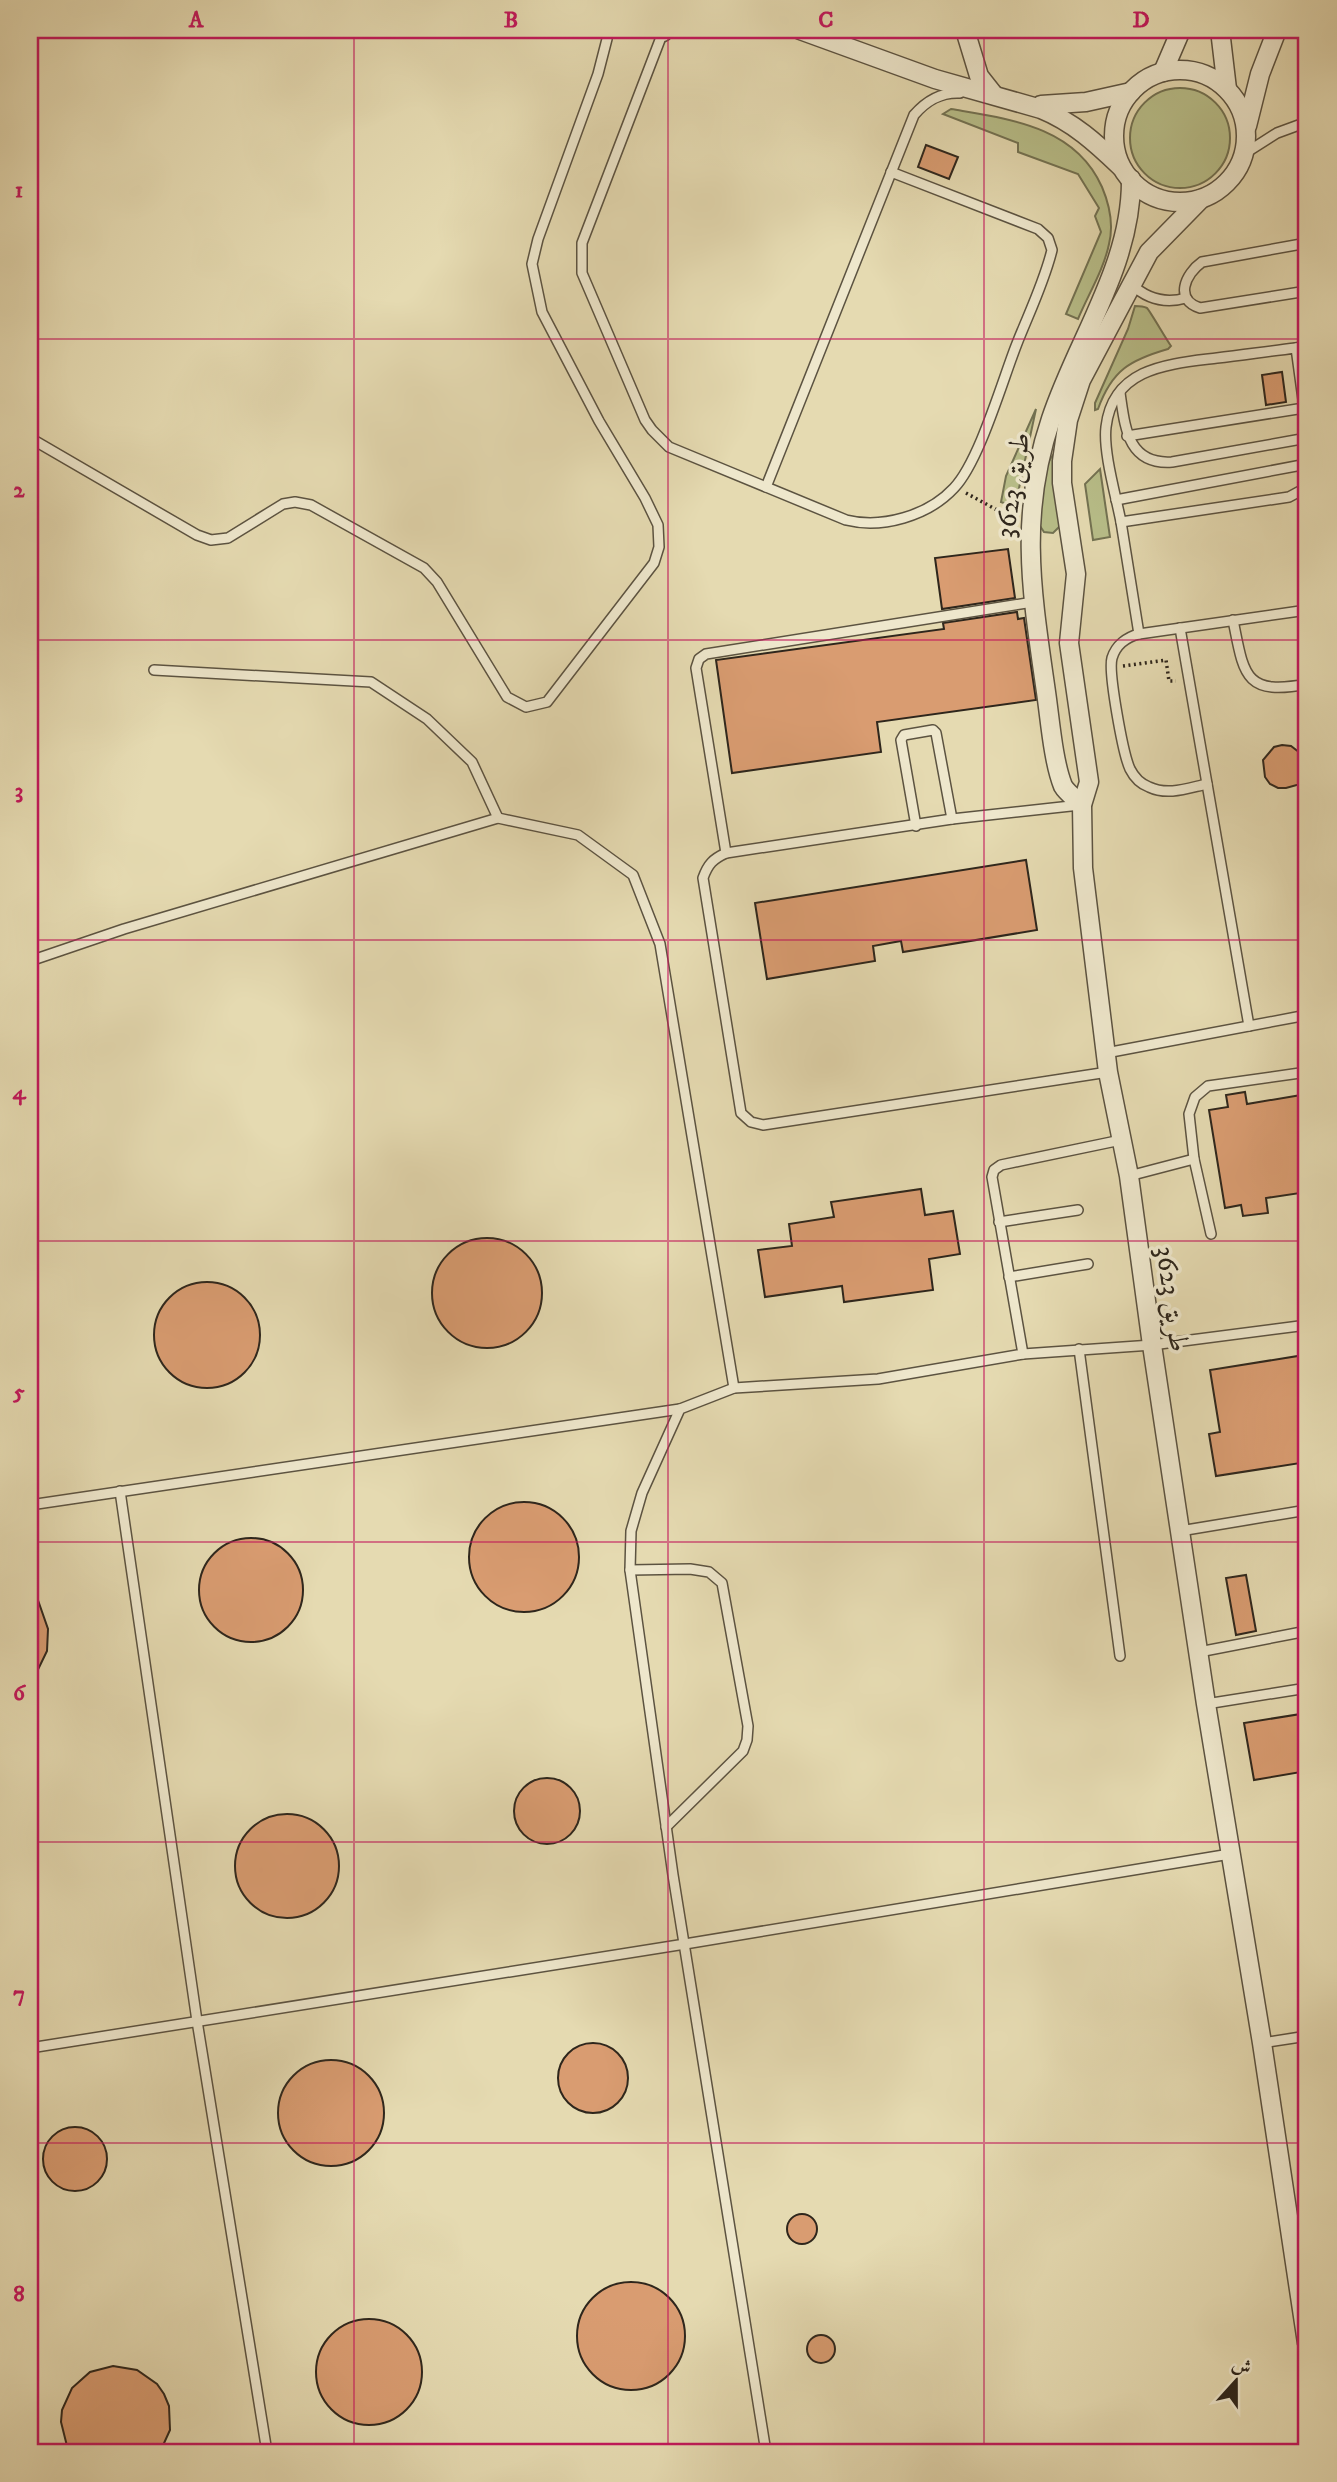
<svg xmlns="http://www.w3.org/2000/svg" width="1337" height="2482" viewBox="0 0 1337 2482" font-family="'IM FELL DW Pica',Amiri,serif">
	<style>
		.green { fill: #b8be89; stroke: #737252; stroke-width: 2 }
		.building { fill: #d99c71; stroke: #2e261c; stroke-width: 2 }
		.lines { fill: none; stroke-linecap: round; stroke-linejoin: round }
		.service-casing { stroke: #5c5341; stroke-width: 12 }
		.minor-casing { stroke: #5c5341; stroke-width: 21 }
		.path { stroke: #2e261c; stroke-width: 3.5; stroke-dasharray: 2 3.5; stroke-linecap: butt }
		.service { stroke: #eee7cc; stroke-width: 9 }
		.minor { stroke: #eee7cc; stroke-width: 18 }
		.grid { fill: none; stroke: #c2185b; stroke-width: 2; stroke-opacity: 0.55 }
		.labels { text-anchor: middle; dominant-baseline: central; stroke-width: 7; stroke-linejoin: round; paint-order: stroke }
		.street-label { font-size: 28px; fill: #2e261c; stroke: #eee7cc }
		.neatline { fill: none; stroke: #c2185b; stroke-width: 2.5 }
		.grid-label { font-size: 23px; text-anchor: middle; font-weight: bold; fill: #c2185b }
	</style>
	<rect width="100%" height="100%" fill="#e5dab1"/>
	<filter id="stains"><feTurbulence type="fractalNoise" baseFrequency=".00286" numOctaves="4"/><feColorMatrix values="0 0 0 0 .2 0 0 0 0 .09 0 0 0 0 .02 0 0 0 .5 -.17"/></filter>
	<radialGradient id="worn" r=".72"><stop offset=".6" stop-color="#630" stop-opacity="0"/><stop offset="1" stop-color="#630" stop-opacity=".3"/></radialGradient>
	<g class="green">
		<circle cx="1180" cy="138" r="50"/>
		<path d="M951 109C1009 119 1075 126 1102 187 1110 206 1114 224 1109 244 1104 269 1088 295 1078 319L1066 314 1101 232 1095 216 1099 208 1078 174 1018 152V143L943 114Z"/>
		<path d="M1135 306C1139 306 1143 306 1147 308 1150 311 1166 339 1171 346L1168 349C1130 360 1112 370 1098 409L1095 410V403L1128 329Z"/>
		<polygon points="1036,409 1015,507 1001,502 1006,476"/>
		<path d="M1054 454 1060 526 1053 533 1044 532 1040 526C1041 507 1040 467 1054 454Z"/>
		<polygon points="1100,469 1110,537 1093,540 1085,484"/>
	</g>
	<g class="building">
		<polygon points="926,145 958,157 949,179 918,167"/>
		<polygon points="1282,372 1286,402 1266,405 1262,375"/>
		<polygon points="1008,549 1015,598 942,609 935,558"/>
		<polygon points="1017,612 1018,619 1024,618 1036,700 877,722 881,752 732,773 716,660 944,629 943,623"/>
		<polygon points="1282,745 1291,746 1304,756 1306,765 1304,783 1286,788 1278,788 1270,784 1265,777 1263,760 1274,747"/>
		<polygon points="1026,860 1037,930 903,952 901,941 873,946 875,961 767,979 755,903"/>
		<polygon points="1245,1092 1247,1104 1307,1094 1307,1192 1266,1198 1268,1213 1243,1216 1241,1205 1225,1208 1209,1110 1228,1107 1226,1095"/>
		<polygon points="921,1189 925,1215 953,1211 960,1254 929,1259 933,1290 844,1302 842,1286 765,1297 758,1250 792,1246 789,1224 834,1217 831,1202"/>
		<circle cx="487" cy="1293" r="55"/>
		<circle cx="207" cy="1335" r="53"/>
		<polygon points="1298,1356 1307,1411 1307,1462 1216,1476 1209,1434 1220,1432 1210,1370"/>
		<circle cx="524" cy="1557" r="55"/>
		<circle cx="251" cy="1590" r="52"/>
		<polygon points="1246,1575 1256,1631 1236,1635 1226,1578"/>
		<polygon points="32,1583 48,1629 47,1651 30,1686 30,1584"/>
		<polygon points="1307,1713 1307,1771 1254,1780 1244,1723"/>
		<circle cx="547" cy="1811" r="33"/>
		<circle cx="287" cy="1866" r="52"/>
		<circle cx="593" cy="2078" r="35"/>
		<circle cx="331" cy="2113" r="53"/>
		<circle cx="75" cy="2159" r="32"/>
		<circle cx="802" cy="2229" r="15"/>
		<circle cx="631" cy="2336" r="54"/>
		<circle cx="369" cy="2372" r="53"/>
		<circle cx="821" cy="2349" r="14"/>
		<polygon points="113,2366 137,2370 157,2384 164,2394 169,2406 170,2430 160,2452 72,2452 67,2446 61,2422 62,2410 72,2388 90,2372"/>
	</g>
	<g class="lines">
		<g class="service-casing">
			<g id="service">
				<path d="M663 32 582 243V273L645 420 652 430 669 447 846 520C882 529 928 516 954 488 979 462 1002 382 1016 346 1028 315 1044 283 1052 250L1048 238 1038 229 891 172"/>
				<polyline points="1307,153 1304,154 1307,198"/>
				<polyline points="1244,154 1277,133 1307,122"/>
				<path d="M1307 243 1202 262C1185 274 1174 300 1200 308L1307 291"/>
				<path d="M1131 284C1147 299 1165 304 1186 298"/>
				<polyline points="1296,348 1307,346"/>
				<path d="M1120 393C1125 426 1127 465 1172 462L1307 438"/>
				<path d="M1307 429 1296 348C1270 351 1243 355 1217 358 1169 364 1113 367 1106 427 1103 452 1116 496 1121 522L1289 497 1302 490 1307 483"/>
				<polyline points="1127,436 1304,408"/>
				<polyline points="30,438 197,535 211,540 228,538 283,504 295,502 311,505 424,568 437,582 507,697 526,707 547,702 654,563 659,547 658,525 645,498 599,421 542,312 532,264 538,239 598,74 607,39 606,30"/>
				<path d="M766 487 914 115C927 100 941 92 960 93"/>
				<polyline points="1116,500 1307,464"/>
				<polyline points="1121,522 1139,634"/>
				<path d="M1233 620C1244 675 1244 696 1307 684"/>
				<polyline points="1180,628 1249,1026"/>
				<polyline points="154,670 371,682 427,719 472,762 498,818"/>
				<path d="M1207 784C1188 788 1168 796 1149 787 1141 784 1134 777 1130 769 1123 754 1108 672 1112 658 1116 645 1127 637 1139 634L1307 610"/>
				<path d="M1080 805 952 819 726 853C713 859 708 864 703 878L741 1113 751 1122 763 1125 1108 1072"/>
				<polyline points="916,826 901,740 904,735 933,730 936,733 952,819"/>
				<polyline points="726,853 696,668 699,659 706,654 1033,602"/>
				<polyline points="30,961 124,929 498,818 578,835 633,875 660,944 734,1388"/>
				<polyline points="1106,1053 1307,1015"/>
				<polyline points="1129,1176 1194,1159"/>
				<polyline points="999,1222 1078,1210"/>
				<polyline points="1211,1234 1194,1159 1189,1114 1195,1097 1208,1086 1307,1072"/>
				<polyline points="1009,1277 1088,1264"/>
				<polyline points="1079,1349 1120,1656"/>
				<polyline points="1023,1354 992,1177 994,1170 1001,1165 1121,1140"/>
				<polyline points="120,1491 197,2021 267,2452"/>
				<polyline points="30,1505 680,1409"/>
				<polyline points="1180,1531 1307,1510"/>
				<polyline points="630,1570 690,1569 709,1572 722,1583 748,1726 747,1740 743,1751 666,1827"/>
				<polyline points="1199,1652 1307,1631"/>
				<polyline points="1206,1704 1307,1688"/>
				<polyline points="1262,2043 1307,2036"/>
				<polyline points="30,2048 685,1944 1230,1854"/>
				<polyline points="766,2452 673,1875 630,1570 631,1531 642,1493 680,1409 734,1388 878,1379 1023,1354 1152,1345 1307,1325"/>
			</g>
		</g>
		<g class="minor-casing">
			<g id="minor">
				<polyline points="659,30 663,32 664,30"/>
				<path d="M800 30 935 79 1041 109C1073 122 1096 143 1121 167"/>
				<polyline points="965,30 979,76 994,95"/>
				<polyline points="1220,30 1227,89"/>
				<circle cx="1180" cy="136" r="66"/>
				<polyline points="1163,72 1181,30"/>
				<polyline points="1041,105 1086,102 1131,92"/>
				<polyline points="1247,126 1260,74 1277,30"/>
				<polyline points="1201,199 1149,252 1081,380 1068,420 1062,461 1062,483 1076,574 1069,643 1089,782 1082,805 1083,868 1108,1072 1129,1176 1152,1345 1206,1704 1262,2043 1307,2343"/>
				<path d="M1082 805C1076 799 1067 793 1063 786 1053 761 1050 719 1046 692 1032 594 1018 516 1051 419 1077 340 1132 265 1131 179"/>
			</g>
		</g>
		<g class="path">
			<polyline points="966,493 997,510 1013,512"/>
			<polyline points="1123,666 1166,660 1169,681 1176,681"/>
		</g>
		<use href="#service" class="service"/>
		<use href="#minor" class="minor"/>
	</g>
	<path class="grid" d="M354 30V2452M668 30V2452M984 30V2452M30 339H1307M30 640H1307M30 940H1307M30 1241H1307M30 1542H1307M30 1842H1307M30 2143H1307"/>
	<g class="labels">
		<g class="street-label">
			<text transform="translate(1013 485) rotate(-81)">طريق 3623</text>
			<text transform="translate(1172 1299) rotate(82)">طريق 3623</text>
		</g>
	</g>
	<rect width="1337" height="2482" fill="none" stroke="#e5dab1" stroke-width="77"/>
	<g transform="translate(1236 2381) rotate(21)" stroke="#eee7cc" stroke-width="5" paint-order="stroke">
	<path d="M0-5L12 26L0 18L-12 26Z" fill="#2e261c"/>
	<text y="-10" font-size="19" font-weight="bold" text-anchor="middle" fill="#2e261c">ش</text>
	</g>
	<rect x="38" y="38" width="1260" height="2406" class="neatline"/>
	<g class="grid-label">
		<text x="196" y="27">A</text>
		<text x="511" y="27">B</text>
		<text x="826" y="27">C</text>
		<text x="1141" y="27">D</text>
		<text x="19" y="197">1</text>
		<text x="19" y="497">2</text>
		<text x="19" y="798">3</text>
		<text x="19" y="1099">4</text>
		<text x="19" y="1399">5</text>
		<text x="19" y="1700">6</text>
		<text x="19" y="2001">7</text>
		<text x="19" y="2301">8</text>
	</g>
	<rect width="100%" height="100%" filter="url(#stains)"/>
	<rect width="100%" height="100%" fill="url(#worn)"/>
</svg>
